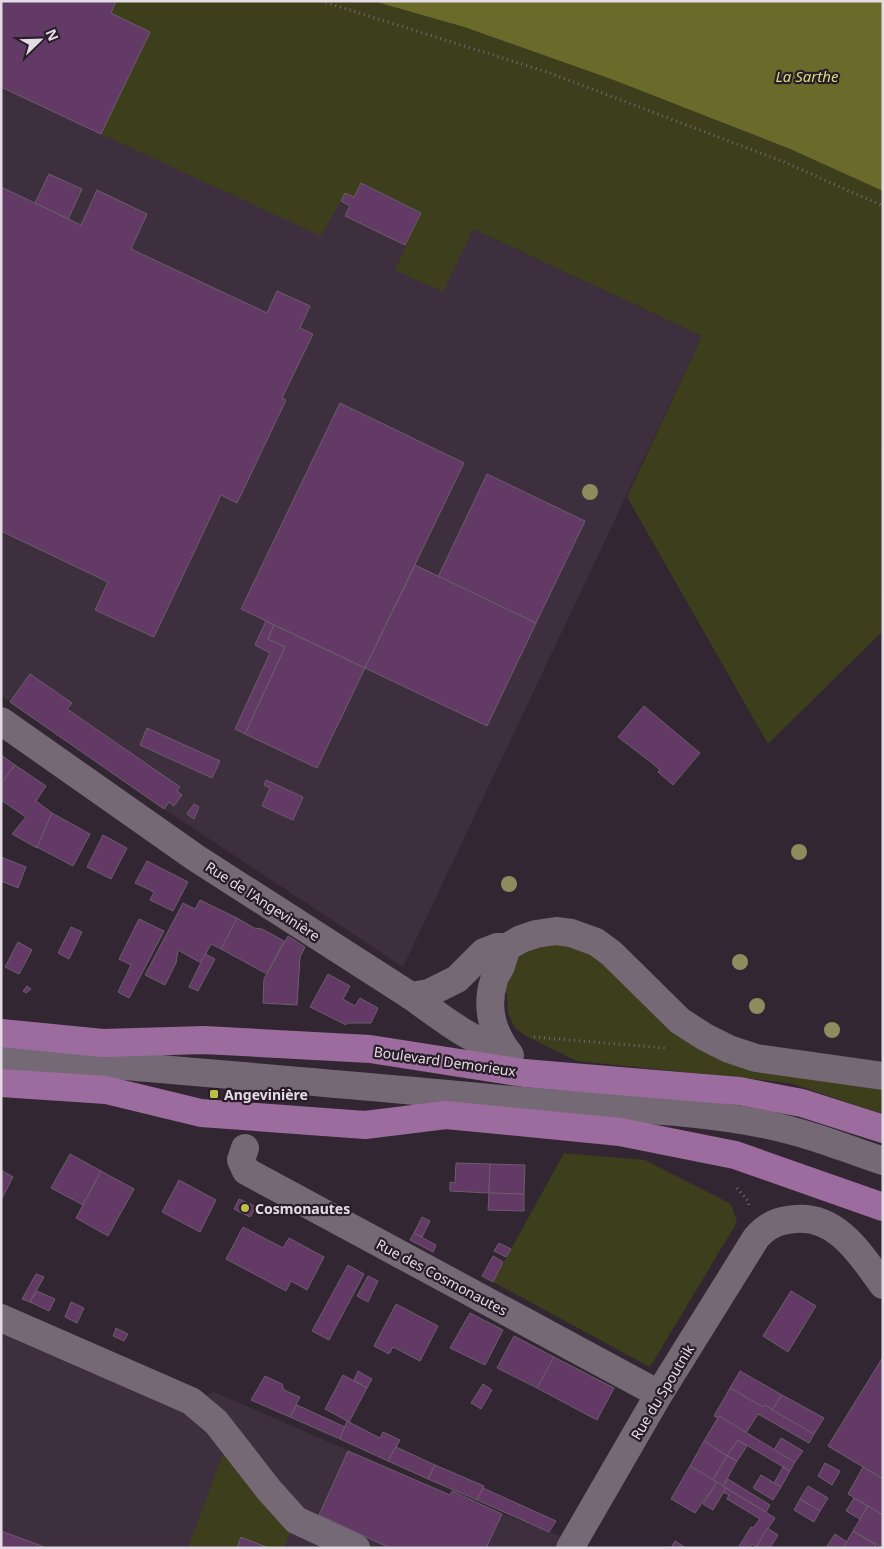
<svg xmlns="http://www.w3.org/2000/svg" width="884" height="1549" viewBox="0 0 884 1549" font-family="'Noto Sans',sans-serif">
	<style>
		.built { fill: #3e2f3e }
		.green { fill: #3d3e1b }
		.water { fill: #6a6b2a }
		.building { fill: #633965; stroke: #6b5e6b }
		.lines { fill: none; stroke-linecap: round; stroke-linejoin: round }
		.path { stroke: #746a74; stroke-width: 3; stroke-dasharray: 1 4; stroke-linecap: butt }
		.minor { stroke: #766976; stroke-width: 28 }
		.major { stroke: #9c6c9e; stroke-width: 28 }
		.tree { fill: #8e8b5d }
		.poi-dot { fill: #bcbf43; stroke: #281d28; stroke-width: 2 }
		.labels { text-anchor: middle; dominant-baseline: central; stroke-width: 4.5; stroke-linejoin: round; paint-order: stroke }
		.street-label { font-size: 14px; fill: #e4dce4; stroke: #281d28 }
		.poi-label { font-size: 14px; font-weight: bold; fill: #e4dce4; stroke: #281d28; text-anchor: start }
		.water-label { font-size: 15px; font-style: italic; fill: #d9dd7f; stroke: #281d28 }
	</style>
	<rect width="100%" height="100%" fill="#322632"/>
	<g class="built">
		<polygon points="1,1 258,1 473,229 702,336 403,967 164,809 1,696"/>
		<polygon points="1,1318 191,1401 214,1392 450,1495 452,1491 502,1514 574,1541 570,1548 1,1548"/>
	</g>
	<g class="green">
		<polygon points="116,1 373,1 464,27 611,79 790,149 883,191 881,633 768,744 627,497 702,336 473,229 443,292 395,270 421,213 361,183 354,197 345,193 321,236 101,134 150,32 111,13"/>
		<polygon points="571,933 705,1037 883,1072 883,1114 790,1083 577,1061 526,1036 515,1028 508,1013 507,994 494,980 507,947"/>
		<polygon points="564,1153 645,1160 731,1204 737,1222 650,1367 493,1282"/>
		<polygon points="229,1438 296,1520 284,1548 269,1548 243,1538 239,1548 188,1548"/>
	</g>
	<polygon class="water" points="373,1 883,1 883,191 790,149 611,79 464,27"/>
	<g class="building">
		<polygon points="1,1 116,1 111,13 150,32 101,134 1,87"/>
		<polygon points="49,174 82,189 68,219 35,203"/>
		<polygon points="361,183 421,213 405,245 345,216 350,206 341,201 345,193 354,197"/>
		<polygon points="1,187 81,225 97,190 147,214 131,249 267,313 277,291 310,306 300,328 313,334 282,398 286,400 237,503 221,495 154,637 95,610 108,582 1,531"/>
		<polygon points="340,403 464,463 365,668 241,609"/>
		<polygon points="487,474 585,521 536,623 438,577"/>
		<polygon points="415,565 536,623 487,726 365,668"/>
		<polygon points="266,621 274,625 268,639 285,647 245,734 235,729 270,653 255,645"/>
		<polygon points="274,625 365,668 317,768 245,734 285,647 268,639"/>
		<polygon points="30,674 72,703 67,709 180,787 177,791 182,795 174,806 169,802 164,809 10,702"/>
		<polygon points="644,706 700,753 673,785 658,772 660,770 652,763 618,737"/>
		<polygon points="147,728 220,761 212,778 140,745"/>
		<polygon points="1,755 15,765 1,784"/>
		<polygon points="15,765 46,786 36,801 52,813 37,848 12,834 26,817 1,800 1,784"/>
		<polygon points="266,780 303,797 293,820 262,806 270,788 264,785"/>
		<polygon points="194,804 199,807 194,819 187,814"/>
		<polygon points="52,813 90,834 73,866 37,847"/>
		<polygon points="103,835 127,848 111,879 87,867"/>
		<polygon points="1,857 26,867 18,888 1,881"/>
		<polygon points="147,861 188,882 173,911 150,900 154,892 135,883"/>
		<polygon points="200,900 237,918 221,949 211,944 201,963 178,950 176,963 165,985 145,975 183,903 195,909"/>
		<polygon points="237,918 254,928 262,929 284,941 267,974 221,949"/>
		<polygon points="139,919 164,931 129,998 118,992 131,965 119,959"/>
		<polygon points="71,927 82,932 69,959 58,953"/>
		<polygon points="288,936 305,947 300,957 297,1005 263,1003 264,979"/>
		<polygon points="18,942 32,950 19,974 5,967"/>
		<polygon points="205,954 215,959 198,991 189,987"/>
		<polygon points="328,974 350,986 343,999 355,1006 360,998 378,1008 371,1023 347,1023 346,1025 310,1007"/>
		<polygon points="27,986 31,989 26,993 23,991"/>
		<polygon points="70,1154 101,1171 83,1205 51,1188"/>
		<polygon points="456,1163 490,1164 489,1193 450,1191 450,1182 455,1183"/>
		<polygon points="490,1164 525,1165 524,1194 489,1193"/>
		<polygon points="1,1170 13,1177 1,1200"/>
		<polygon points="101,1171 134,1189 108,1236 76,1218"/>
		<polygon points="179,1180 216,1200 200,1232 162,1212"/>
		<polygon points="489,1193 524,1194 524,1211 488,1210"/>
		<polygon points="239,1199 256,1207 250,1217 234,1209"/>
		<polygon points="422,1217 430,1221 422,1237 414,1233"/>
		<polygon points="243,1227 283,1248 289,1238 324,1257 307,1290 291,1281 286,1291 226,1259"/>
		<polygon points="414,1233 436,1245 433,1252 410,1240"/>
		<polygon points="499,1243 511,1249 506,1257 494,1251"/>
		<polygon points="493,1256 503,1262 493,1282 482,1276"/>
		<polygon points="348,1265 364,1274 329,1340 312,1331"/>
		<polygon points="36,1274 44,1277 30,1302 22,1299"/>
		<polygon points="368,1276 378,1281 368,1302 357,1296"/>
		<polygon points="37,1291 55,1299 49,1311 30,1302"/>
		<polygon points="791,1291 816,1306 788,1352 763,1336"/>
		<polygon points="71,1302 84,1308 77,1323 65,1317"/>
		<polygon points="396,1304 438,1326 420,1361 393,1347 389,1354 374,1346"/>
		<polygon points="470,1313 503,1330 485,1365 450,1348"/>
		<polygon points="116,1328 128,1334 124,1341 113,1336"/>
		<polygon points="514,1336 554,1357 537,1388 497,1368"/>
		<polygon points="554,1357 614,1388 597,1420 537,1388"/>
		<polygon points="883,1357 883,1479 828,1446"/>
		<polygon points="358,1371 372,1379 367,1388 354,1380"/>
		<polygon points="740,1371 782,1395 772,1410 765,1405 763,1407 730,1388"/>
		<polygon points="343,1375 367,1388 349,1422 325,1409"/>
		<polygon points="265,1376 282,1384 284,1390 300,1397 290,1417 251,1400"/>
		<polygon points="483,1384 492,1390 481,1409 471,1403"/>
		<polygon points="730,1388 763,1407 765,1405 814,1434 809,1443 758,1414 746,1433 719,1416 718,1418 714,1416"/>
		<polygon points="782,1395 824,1418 814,1434 772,1410"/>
		<polygon points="297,1405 345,1427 340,1439 290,1417"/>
		<polygon points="719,1416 795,1462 790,1471 738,1440 727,1456 704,1441"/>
		<polygon points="347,1421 380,1438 383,1432 400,1440 388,1461 340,1439"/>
		<polygon points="781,1438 803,1451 795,1462 774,1450"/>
		<polygon points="738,1440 747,1446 737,1461 727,1456"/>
		<polygon points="704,1441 727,1456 713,1480 690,1466"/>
		<polygon points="396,1447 435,1465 428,1479 388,1461"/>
		<polygon points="348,1451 450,1495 452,1491 502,1514 486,1548 390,1548 319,1515"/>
		<polygon points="727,1456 737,1461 723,1486 713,1480"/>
		<polygon points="825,1463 840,1471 832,1485 818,1476"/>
		<polygon points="435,1465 484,1486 477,1500 428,1479"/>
		<polygon points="690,1466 717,1482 695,1513 671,1499"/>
		<polygon points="783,1467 790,1471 781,1487 774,1483"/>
		<polygon points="863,1467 883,1479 883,1515 848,1494"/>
		<polygon points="761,1475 781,1487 773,1500 753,1488"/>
		<polygon points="728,1479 770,1505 766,1512 723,1486"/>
		<polygon points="717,1482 726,1488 713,1510 703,1504"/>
		<polygon points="808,1486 828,1498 820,1511 800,1499"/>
		<polygon points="483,1488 556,1521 549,1532 477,1500"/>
		<polygon points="726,1488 775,1518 756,1547 752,1544 749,1548 738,1548 751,1527 753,1528 760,1519 727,1499 729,1495 723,1492"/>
		<polygon points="854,1498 868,1506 860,1519 846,1511"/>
		<polygon points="800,1499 820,1511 814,1522 794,1510"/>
		<polygon points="868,1506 883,1515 883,1548 853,1531"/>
		<polygon points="767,1528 778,1535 770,1548 756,1548"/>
		<polygon points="1,1531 47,1548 1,1548"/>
		<polygon points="853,1531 876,1545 875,1548 843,1548"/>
		<polygon points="835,1534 847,1542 843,1548 826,1548"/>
		<polygon points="241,1537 243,1538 269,1548 237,1548"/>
		<polygon points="675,1541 686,1548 671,1548"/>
	</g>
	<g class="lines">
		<g class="path">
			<polyline points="321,1 547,72 784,162 883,206"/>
			<polyline points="534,1037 665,1048"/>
			<polyline points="737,1188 748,1201 749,1205"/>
		</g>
		<g class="minor">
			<path d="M1 721 196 858 411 996C427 1007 470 1041 488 1043 492 1043 496 1042 500 1042"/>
			<path d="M507 947C505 953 503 960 501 966 499 971 495 975 494 980 485 1008 493 1034 510 1055"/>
			<polyline points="411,996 429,993 457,979 484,952 497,947 507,947 521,939 536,934 556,931 571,933 596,942 611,953 680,1021 705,1037 729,1049 756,1058 883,1076"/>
			<path d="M1 1055C175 1071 349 1084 523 1101 604 1109 687 1108 768 1125 807 1133 845 1148 883 1161"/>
			<polyline points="245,1148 241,1160 246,1171 659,1394"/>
			<polyline points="1,1318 191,1401 216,1422 269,1490 296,1520 356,1548"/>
			<path d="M570 1548 659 1394 756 1238C767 1225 779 1220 796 1219 838 1216 861 1255 883 1285"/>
		</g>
		<g class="major">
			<polyline points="1,1033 103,1043 204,1040 370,1049 524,1073 739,1091 802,1103 883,1129"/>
			<polyline points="1,1083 106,1090 201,1113 365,1125 446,1115 620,1132 735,1155 883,1207"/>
		</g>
	</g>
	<g class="tree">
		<circle cx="590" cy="492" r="8"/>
		<circle cx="799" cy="852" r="8"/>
		<circle cx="509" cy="884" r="8"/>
		<circle cx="740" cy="962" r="8"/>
		<circle cx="757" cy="1006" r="8"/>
		<circle cx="832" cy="1030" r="8"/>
	</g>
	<g class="poi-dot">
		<rect x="209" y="1089" width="10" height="10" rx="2.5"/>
		<circle cx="245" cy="1208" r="5"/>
	</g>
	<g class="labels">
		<g class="street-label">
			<text transform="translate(263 901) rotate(33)">Rue de l'Angevinière</text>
			<text transform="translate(445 1061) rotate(8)">Boulevard Demorieux</text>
			<text transform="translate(442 1277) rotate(28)">Rue des Cosmonautes</text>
			<text transform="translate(662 1392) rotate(-59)">Rue du Spoutnik</text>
		</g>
		<g class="poi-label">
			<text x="224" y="1094">Angevinière</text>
			<text x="255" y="1208">Cosmonautes</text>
		</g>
		<g class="water-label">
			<text x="807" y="76">La Sarthe</text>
		</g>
	</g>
	<rect width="884" height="1549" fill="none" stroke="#e4dce4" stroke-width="5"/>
	<g transform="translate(40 40) rotate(67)" stroke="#281d28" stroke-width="4" paint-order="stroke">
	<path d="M0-4L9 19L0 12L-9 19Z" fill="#e4dce4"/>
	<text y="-8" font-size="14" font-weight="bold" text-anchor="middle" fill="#e4dce4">N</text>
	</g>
</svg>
